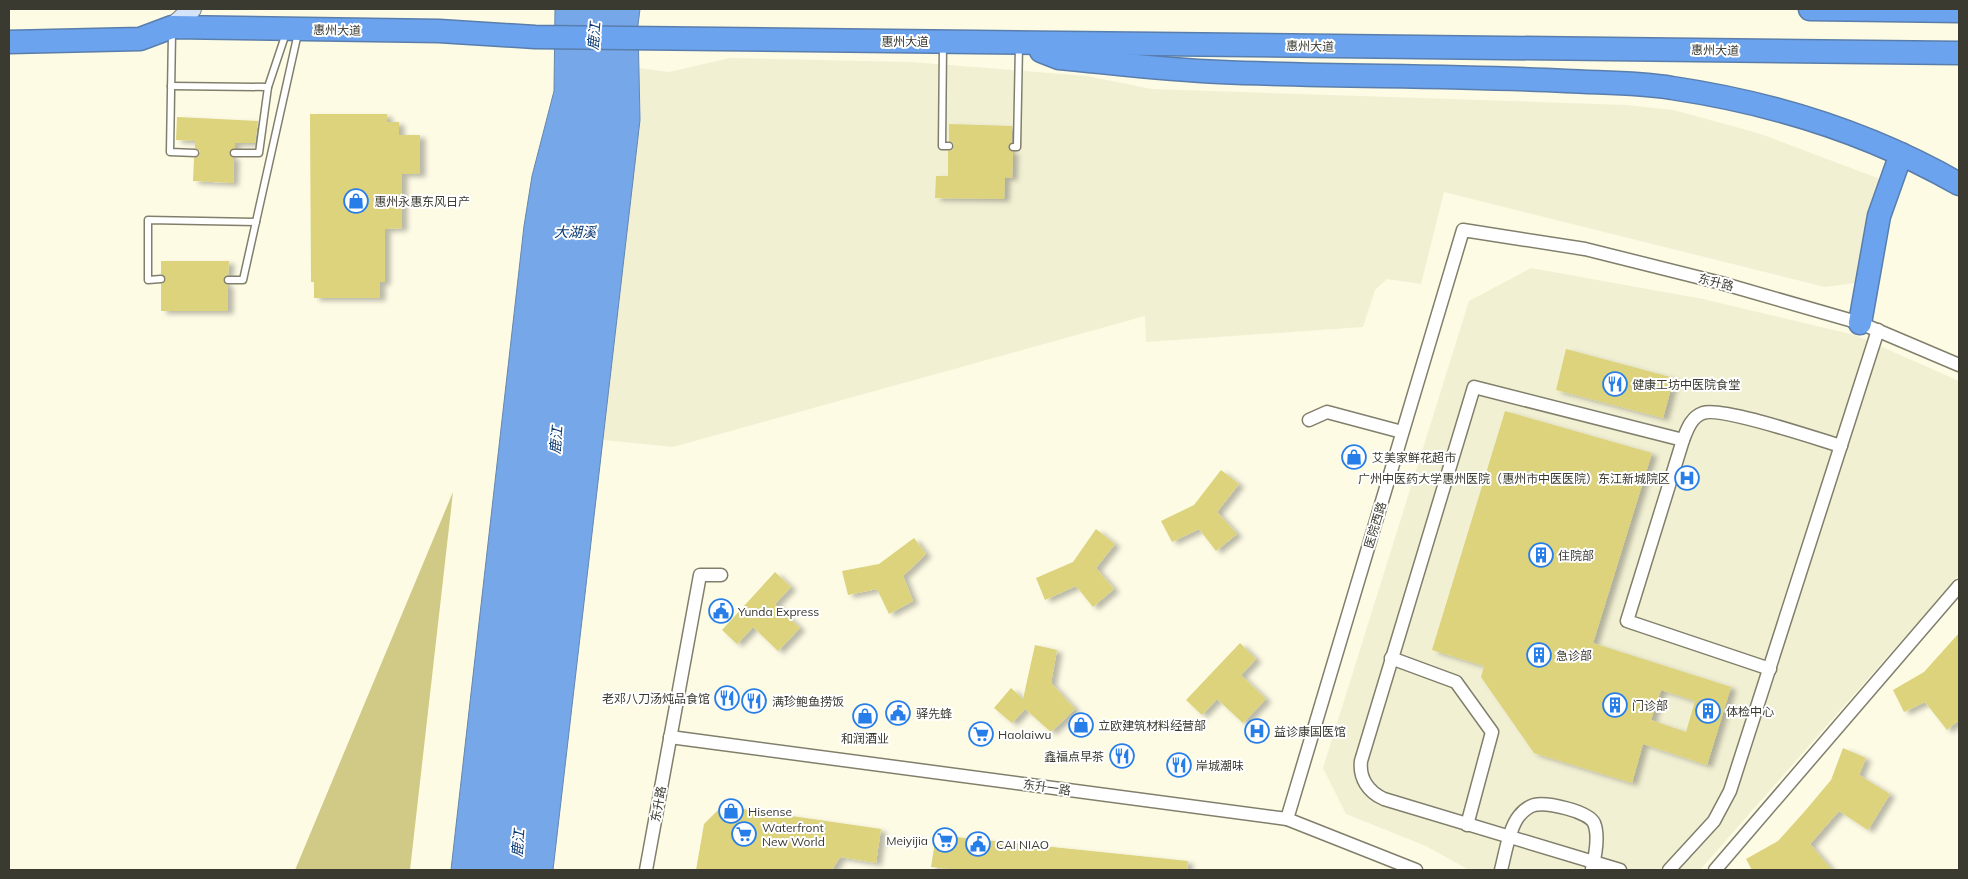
<svg xmlns="http://www.w3.org/2000/svg" width="1968" height="879" viewBox="0 0 1968 879" font-family="Mulish,'Noto Sans SC',sans-serif">
	<style>
		.built { fill: #f2f0d3 }
		.green { fill: #d1ca86 }
		.water { fill: #76a7e8; stroke: #6486b1 }
		.building { fill: #dcd37b; fill-rule: evenodd; filter: url(#shadow) }
		.lines { fill: none; stroke-linecap: round; stroke-linejoin: round }
		.lane-casing { stroke: #817f6b; stroke-width: 9 }
		.street-casing { stroke: #817f6b; stroke-width: 15 }
		.secondary-casing { stroke: #817f6b; stroke-width: 20 }
		.highway-casing { stroke: #5a7eac; stroke-width: 25 }
		.lane { stroke: #fff; stroke-width: 6 }
		.street { stroke: #fff; stroke-width: 12 }
		.secondary { stroke: #d3e3fa; stroke-width: 18 }
		.highway { stroke: #6ba3ef; stroke-width: 22 }
		.labels { text-anchor: middle; dominant-baseline: central; stroke-width: 4; stroke-linejoin: round; paint-order: stroke }
		.street-label { font-size: 12px; fill: #3a3a31; stroke: #fff }
		.poi-label { font-size: 12px; fill: #3a3a31; stroke: #fff; text-anchor: start }
		.water-label { font-size: 14px; font-style: italic; fill: #083973; stroke: #fff }
	</style>
	<defs>
		<filter id="shadow"><feDropShadow dx="5.5" dy="3" stdDeviation="2.5" flood-color="#0004"/></filter>
	</defs>
	<rect width="100%" height="100%" fill="#fdfbe4"/>
	<g class="built">
		<polygon points="730,58 912,62 1087,76 1152,89 1626,105 1674,110 1761,134 1880,179 1868,222 1855,283 1825,287 1444,192 1421,284 1387,279 1375,290 1363,327 1146,342 1145,316 673,447 603,440 640,120 639,68 669,72"/>
		<polygon points="1531,268 1703,299 1855,335 1959,381 1959,575 1700,870 1469,870 1426,846 1346,814 1323,768 1469,301"/>
	</g>
	<polygon class="green" points="453,492 410,870 295,870"/>
	<polygon class="water" points="555,9 640,9 638,25 640,120 553,870 451,870 524,226 532,176 554,91"/>
	<g class="building">
		<polygon points="310,114 387,114 387,122 399,122 399,135 420,135 420,174 402,174 402,228 385,229 385,282 380,282 380,298 314,298 314,282 311,282"/>
		<polygon points="177,117 258,121 255,143 235,143 235,148 229,151 230,156 234,158 233,183 193,181 194,158 199,156 200,151 195,148 195,141 176,140"/>
		<polygon points="949,124 1012,126 1012,142 1008,147 1009,150 1013,152 1012,178 1005,177 1004,199 935,198 936,176 948,176 948,151 952,150 954,146 953,143 949,141"/>
		<polygon points="161,261 229,261 228,275 225,276 223,280 224,283 228,285 228,311 161,311 161,284 166,279 161,274"/>
		<polygon points="1566,349 1674,378 1663,418 1556,390"/>
		<path d="M1505 411 1652 453 1593 643 1731 687 1707 765 1643 744 1632 783 1534 753 1481 677 1484 666 1432 650ZM1661 690 1695 701 1686 732 1651 720Z"/>
		<polygon points="1221,470 1239,484 1217,512 1237,534 1216,551 1199,529 1172,542 1161,521 1194,505"/>
		<polygon points="1096,529 1115,544 1096,568 1114,589 1093,607 1076,586 1045,600 1036,578 1073,562"/>
		<polygon points="914,538 926,554 903,576 913,601 889,614 877,589 848,595 842,571 879,564"/>
		<polygon points="775,572 791,587 775,604 800,628 778,651 753,627 737,644 722,630"/>
		<polygon points="1959,633 1959,720 1947,730 1925,702 1904,712 1893,690 1924,672"/>
		<polygon points="1240,643 1256,659 1241,675 1266,699 1243,723 1217,699 1202,715 1186,700"/>
		<polygon points="1035,645 1057,650 1051,683 1075,709 1051,732 1025,709 1012,723 994,708 1011,688 1023,699"/>
		<polygon points="1843,748 1866,758 1859,775 1890,794 1868,830 1839,811 1810,844 1832,870 1752,870 1746,859 1778,841 1805,811 1831,780"/>
		<polygon points="722,806 881,829 876,863 840,857 832,870 696,870 704,824"/>
		<polygon points="936,835 1188,861 1187,870 958,870 931,867"/>
	</g>
	<g class="lines">
		<g class="lane-casing">
			<g id="lane">
				<polyline points="172,33 170,152 195,153"/>
				<polyline points="943,45 942,146 949,146"/>
				<polyline points="171,86 268,87"/>
				<polyline points="1013,147 1017,147 1019,45"/>
				<polyline points="234,153 259,153 268,87 286,33"/>
				<polyline points="161,279 148,280 148,220 256,222"/>
				<polyline points="228,280 243,280 298,33"/>
			</g>
		</g>
		<g class="street-casing">
			<g id="street">
				<polyline points="1309,420 1327,412 1402,432"/>
				<polyline points="1391,658 1456,682 1492,732 1467,825"/>
				<path d="M1770 669 1627 621 1683 440C1687 430 1691 417 1703 413 1721 406 1817 439 1841 446"/>
				<polyline points="670,737 1287,819 1416,870"/>
				<polyline points="1287,819 1463,230 1585,249 1721,283 1860,323 1959,365"/>
				<polyline points="646,870 700,575 721,575"/>
				<path d="M1501 870C1505 855 1509 828 1519 816 1523 811 1528 807 1534 805 1547 802 1588 811 1594 823 1599 835 1595 857 1592 869"/>
				<path d="M1620 870 1384 799C1368 792 1359 778 1361 761L1474 387 1683 440"/>
				<polyline points="1669,870 1714,821 1730,791 1878,330"/>
				<polyline points="1715,870 1959,586"/>
			</g>
		</g>
		<g class="secondary-casing">
			<polyline id="secondary" points="172,27 192,9"/>
		</g>
		<g class="highway-casing">
			<g id="highway">
				<polyline points="1810,9 1959,11"/>
				<polyline points="9,42 140,39 172,27 439,31 535,37 1959,53"/>
				<path d="M1041 51 1059 58C1112 63 1166 70 1220 72 1335 77 1451 75 1566 81 1601 83 1637 82 1672 88 1773 103 1870 133 1959 184"/>
				<polyline points="1860,323 1879,216 1901,154"/>
			</g>
		</g>
		<use href="#lane" class="lane"/>
		<use href="#street" class="street"/>
		<use href="#secondary" class="secondary"/>
		<use href="#highway" class="highway"/>
	</g>
	<defs>
		<g id="shop-ring" transform="scale(1.25)"><circle r="9.5" fill="#fff" stroke="#277ee8" stroke-width="1.5"/><path d="M-5-2.5h2.3a2.7 3.5 0 0 1 5.4 0H5L5.5 6h-11ZM-1.5-2.5h3a1.5 2.3 0 0 0-3 0Z" fill="#277ee8"/></g>
		<g id="restaurant-ring" transform="scale(1.25)"><circle r="9.5" fill="#fff" stroke="#277ee8" stroke-width="1.5"/><path d="M-5-6h1v4h1v-4h1v4h1v-4h1v5L-1.5 .5V6h-2V.5L-5-1ZM5-6V6H3V1.5H1.5Q1.5-4 5-6Z" fill="#277ee8"/></g>
		<g id="hospital-ring" transform="scale(1.25)"><circle r="9.5" fill="#fff" stroke="#277ee8" stroke-width="1.5"/><path d="M-5-5h3v3.5h4V-5h3V5h-3V1.5h-4V5h-3Z" fill="#277ee8"/></g>
		<g id="building-ring" transform="scale(1.25)"><circle r="9.5" fill="#fff" stroke="#277ee8" stroke-width="1.5"/><path d="M-4-6H4V6H1V3H-1V6H-4ZM-2.5-4.3h1.7v1.8h-1.7ZM.8-4.3h1.7v1.8H.8ZM-2.5-1h1.7V.8h-1.7ZM.8-1h1.7V.8H.8Z" fill="#277ee8"/></g>
		<g id="civic-ring" transform="scale(1.25)"><circle r="9.5" fill="#fff" stroke="#277ee8" stroke-width="1.5"/><path d="M-.6-6.5H3V-4.5H.6V-3L4-1V1h2V6H-6V1h2V-1L-.6-3ZM-1.2 2.5V6h2.4V2.5Z" fill="#277ee8"/></g>
		<g id="supermarket-ring" transform="scale(1.25)"><circle r="9.5" fill="#fff" stroke="#277ee8" stroke-width="1.5"/><path d="M-6-5.5h2.5l.6 2H6L4.5 2H-2.5L-4.4-4H-6ZM-1.5 3.2a1.3 1.3 0 1 0 .1 0ZM3 3.2a1.3 1.3 0 1 0 .1 0Z" fill="#277ee8"/></g>
	</defs>
	<g fill-rule="evenodd">
		<use href="#shop-ring" x="356" y="201"/>
		<use href="#restaurant-ring" x="1615" y="384"/>
		<use href="#shop-ring" x="1354" y="457"/>
		<use href="#hospital-ring" x="1687" y="478"/>
		<use href="#building-ring" x="1541" y="555"/>
		<use href="#civic-ring" x="721" y="611"/>
		<use href="#building-ring" x="1539" y="655"/>
		<use href="#restaurant-ring" x="727" y="698"/>
		<use href="#restaurant-ring" x="754" y="701"/>
		<use href="#building-ring" x="1615" y="705"/>
		<use href="#building-ring" x="1708" y="711"/>
		<use href="#civic-ring" x="898" y="713"/>
		<use href="#shop-ring" x="865" y="716"/>
		<use href="#shop-ring" x="1081" y="725"/>
		<use href="#hospital-ring" x="1257" y="731"/>
		<use href="#supermarket-ring" x="981" y="734"/>
		<use href="#restaurant-ring" x="1122" y="756"/>
		<use href="#restaurant-ring" x="1179" y="765"/>
		<use href="#shop-ring" x="731" y="811"/>
		<use href="#supermarket-ring" x="744" y="834"/>
		<use href="#supermarket-ring" x="945" y="840"/>
		<use href="#civic-ring" x="978" y="844"/>
	</g>
	<g class="labels">
		<g class="street-label">
			<text transform="translate(337 30) rotate(1)">惠州大道</text>
			<text x="905" y="41">惠州大道</text>
			<text transform="translate(1310 46) rotate(1)">惠州大道</text>
			<text transform="translate(1715 50) rotate(1)">惠州大道</text>
			<text transform="translate(1716 282) rotate(14)">东升路</text>
			<text transform="translate(1375 525) rotate(-73)">医院西路</text>
			<text transform="translate(1047 787) rotate(8)">东升一路</text>
			<text transform="translate(658 804) rotate(-80)">东升路</text>
		</g>
		<g class="poi-label">
			<text x="374" y="201">惠州永惠东风日产</text>
			<text x="1632" y="384">健康工坊中医院食堂</text>
			<text x="1372" y="457">艾美家鲜花超市</text>
			<text x="1670" y="478" text-anchor="end">广州中医药大学惠州医院（惠州市中医医院）东江新城院区</text>
			<text x="1558" y="555">住院部</text>
			<text x="738" y="611">Yunda Express</text>
			<text x="1556" y="655">急诊部</text>
			<text x="710" y="698" text-anchor="end">老邓八刀汤炖品食馆</text>
			<text x="772" y="701">满珍鲍鱼捞饭</text>
			<text x="1632" y="705">门诊部</text>
			<text x="1726" y="711">体检中心</text>
			<text x="916" y="713">驿先蜂</text>
			<text x="1098" y="725">立欧建筑材料经营部</text>
			<text x="1274" y="731">益诊康国医馆</text>
			<text x="998" y="734">Haolaiwu</text>
			<text x="865" y="738" text-anchor="middle">和润酒业</text>
			<text x="1104" y="756" text-anchor="end">鑫福点早茶</text>
			<text x="1196" y="765">岸城潮味</text>
			<text x="748" y="811">Hisense</text>
			<text x="762" y="827">Waterfront<tspan x="762" dy="14">New World</tspan></text>
			<text x="928" y="840" text-anchor="end">Meiyijia</text>
			<text x="996" y="844">CAI NIAO</text>
		</g>
		<g class="water-label">
			<text transform="translate(594 36) rotate(-85)">鹿江</text>
			<text x="575" y="232">大湖溪</text>
			<text transform="translate(556 440) rotate(-85)">鹿江</text>
			<text transform="translate(518 843) rotate(-85)">鹿江</text>
		</g>
	</g>
	<rect width="1968" height="879" fill="none" stroke="#3a3a31" stroke-width="20"/>
</svg>
